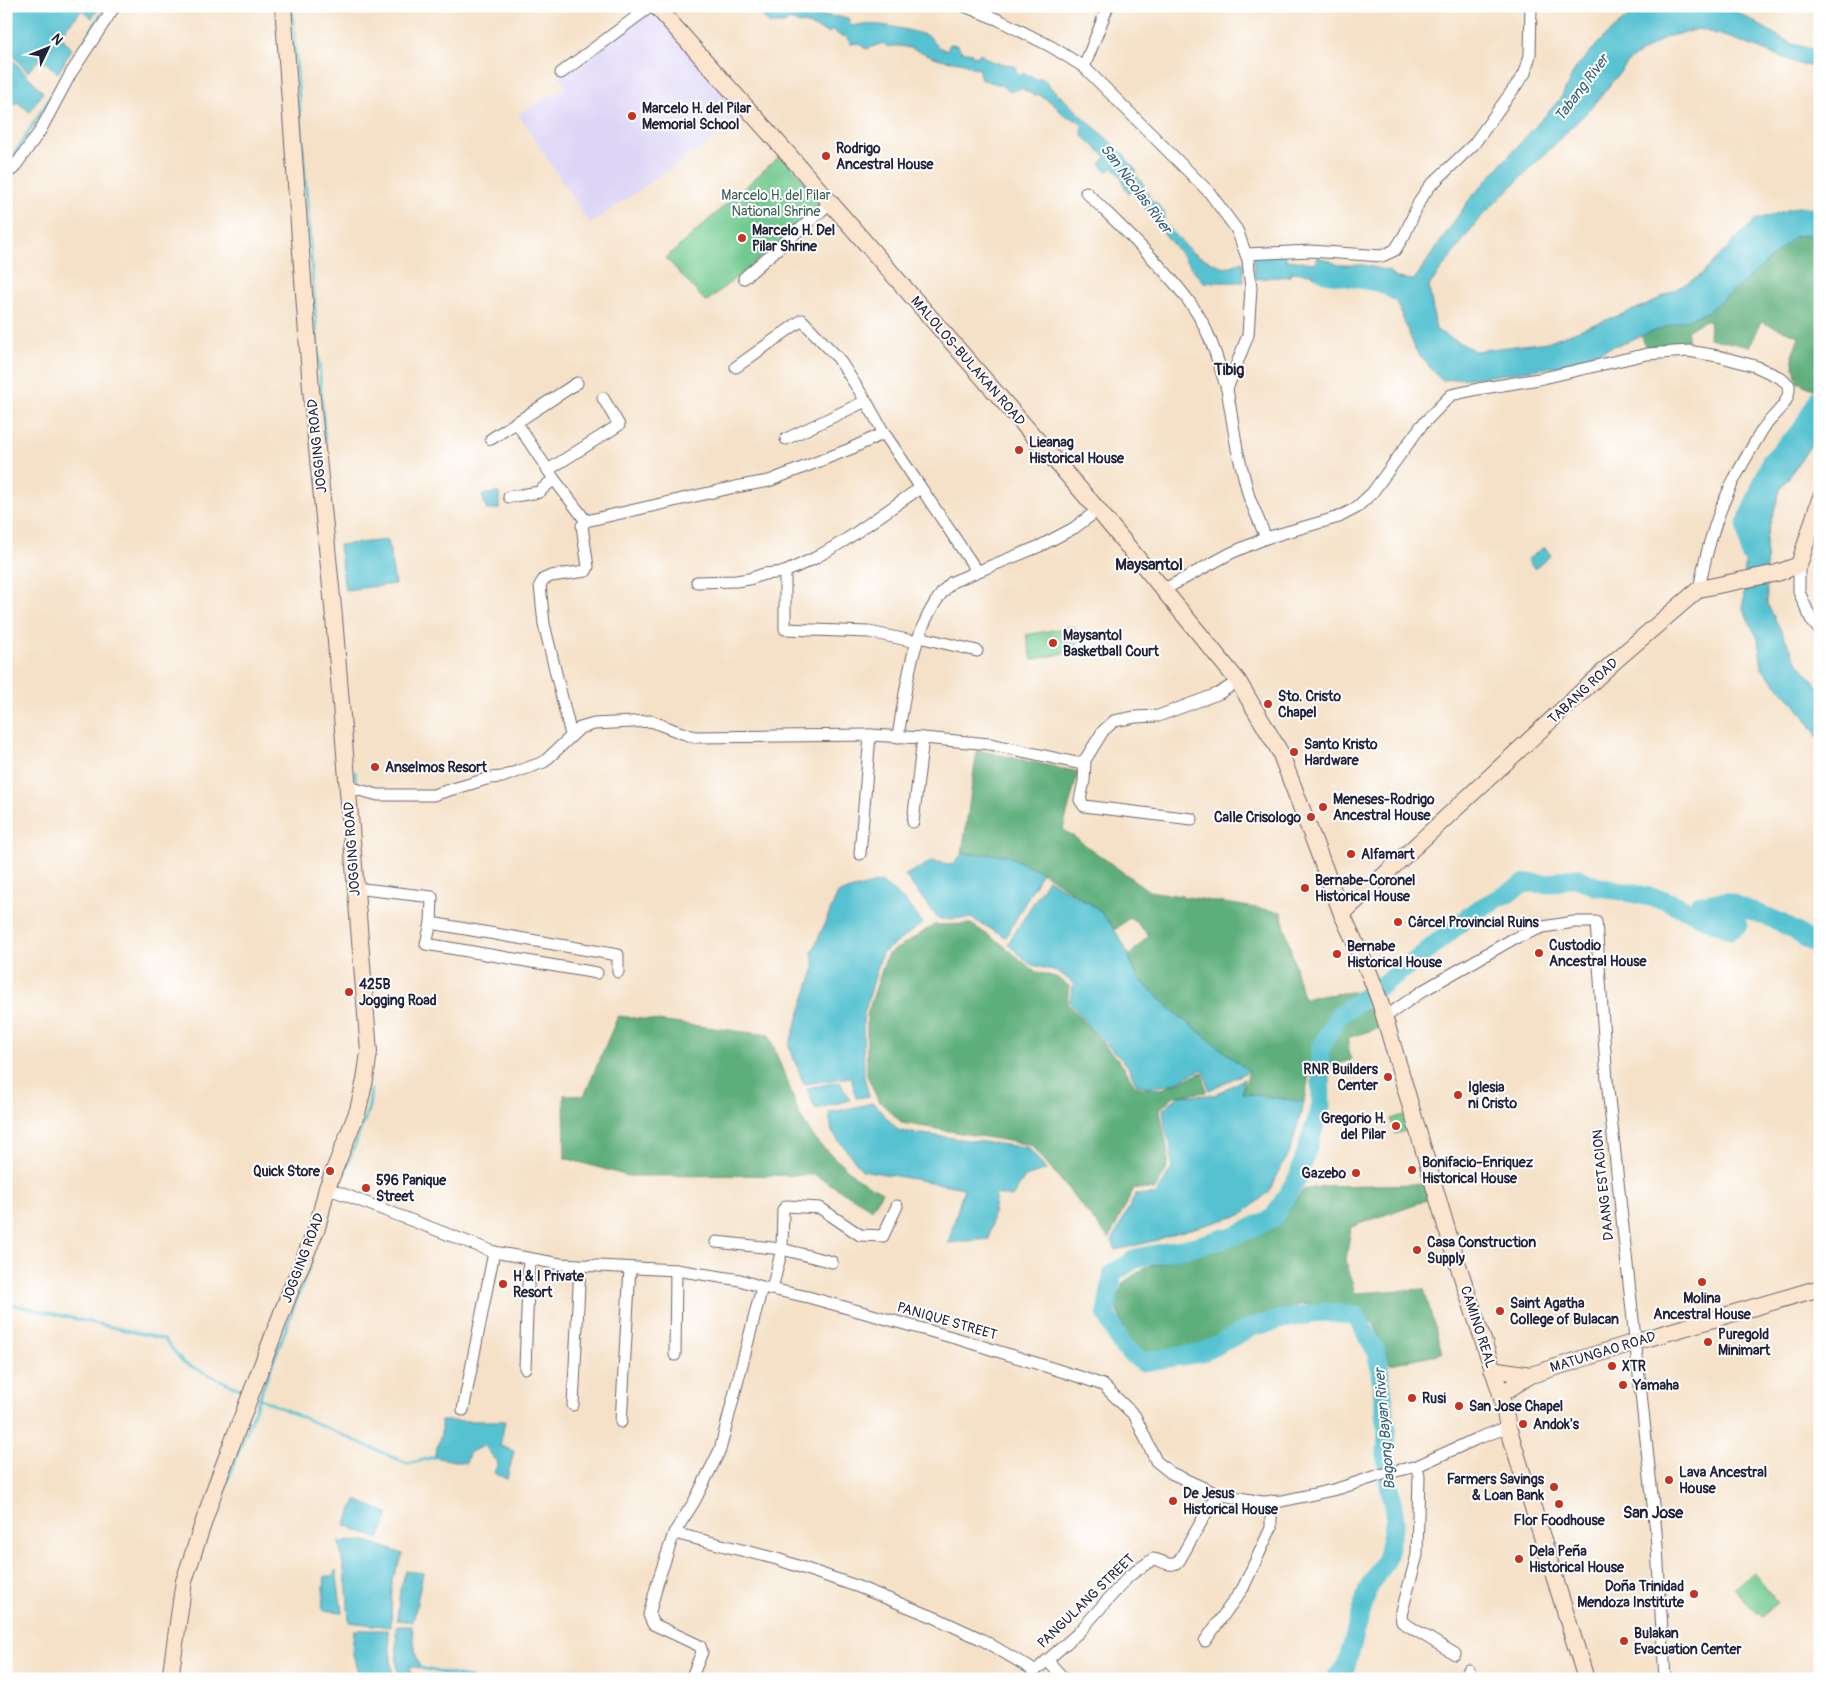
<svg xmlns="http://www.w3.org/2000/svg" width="1826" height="1685" viewBox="0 0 1826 1685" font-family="Pangolin,sans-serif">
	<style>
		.built { fill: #ddd5f6 }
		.green { fill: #72ca90; stroke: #4a7666 }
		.forest { fill: #5dae7a; stroke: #40685a }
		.water { fill: #56c2d1; stroke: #3c7286 }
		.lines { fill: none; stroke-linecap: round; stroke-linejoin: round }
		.stream { stroke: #56c2d1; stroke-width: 3 }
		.river { stroke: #56c2d1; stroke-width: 19 }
		.street-casing { stroke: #6c656c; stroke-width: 13 }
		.secondary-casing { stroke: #6c656c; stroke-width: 18 }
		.street { stroke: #fff; stroke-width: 11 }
		.secondary { stroke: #fce5cf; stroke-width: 16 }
		.poi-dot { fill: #c8321e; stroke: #fff; stroke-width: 2 }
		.labels { text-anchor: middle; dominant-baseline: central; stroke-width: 4; stroke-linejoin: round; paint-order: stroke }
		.poi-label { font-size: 14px; font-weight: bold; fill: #22223b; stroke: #fff; text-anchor: start }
		.park-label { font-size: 14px; fill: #3e5d59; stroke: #fff }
		.street-label { font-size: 14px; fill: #22223b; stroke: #fff }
		.water-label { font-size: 15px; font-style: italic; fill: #376277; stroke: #fff }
		.quarter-label { font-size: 16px; font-weight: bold; fill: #22223b; stroke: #fff }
	</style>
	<rect width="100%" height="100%" fill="#fff"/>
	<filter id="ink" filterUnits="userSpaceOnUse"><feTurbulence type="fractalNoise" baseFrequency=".02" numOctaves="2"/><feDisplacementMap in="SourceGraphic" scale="10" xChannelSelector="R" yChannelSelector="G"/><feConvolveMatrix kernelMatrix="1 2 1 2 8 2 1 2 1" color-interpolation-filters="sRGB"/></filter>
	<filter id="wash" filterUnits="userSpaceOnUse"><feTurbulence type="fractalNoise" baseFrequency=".0096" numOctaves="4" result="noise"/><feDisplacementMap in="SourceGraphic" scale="20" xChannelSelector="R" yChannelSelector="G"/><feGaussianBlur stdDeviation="1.12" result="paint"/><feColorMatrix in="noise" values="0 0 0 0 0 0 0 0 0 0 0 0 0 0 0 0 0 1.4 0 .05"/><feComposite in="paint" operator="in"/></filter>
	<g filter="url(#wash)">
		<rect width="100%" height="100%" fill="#f5e1c7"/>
		<polygon class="built" points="650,7 746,117 590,224 518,114 566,88 558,75"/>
		<g class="green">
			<polygon points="781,155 825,205 706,302 666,258"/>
			<polygon points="1074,626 1079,650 1032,660 1026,635"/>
			<polygon points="1404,1115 1409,1130 1395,1134 1391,1119"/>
			<polygon points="1753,1572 1778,1603 1761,1617 1734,1588"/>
		</g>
		<g class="forest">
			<polygon points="1820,227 1820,383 1813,389 1797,382 1792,356 1799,336 1761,322 1750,347 1709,338 1710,321 1703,321 1687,331 1689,342 1646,352 1642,334 1755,243"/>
			<polygon points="977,750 1078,772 1063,829 1149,891 1281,912 1303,998 1359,991 1333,1018 1314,1049 1304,1102 1242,1093 1249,1071 1174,1012 1137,977 1129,956 1149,935 1130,917 1115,930 1097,908 1042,872 1006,855 962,854"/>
			<path d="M971 924 1003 945 1034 971 1058 978 1069 986 1067 1003 1123 1066 1136 1087 1162 1089 1203 1072 1206 1092 1174 1096 1160 1109C1161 1124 1170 1152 1168 1165 1166 1173 1158 1183 1154 1190L1134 1188 1109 1239 1032 1145 902 1123 878 1100 867 1075V1015L887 955 934 925Z"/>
			<polygon points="1370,1007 1379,1028 1347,1038 1351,1060 1330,1066 1330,1082 1325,1090 1327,1123 1318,1130 1322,1111 1324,1049 1340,1022"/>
			<polygon points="618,1016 769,1035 801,1118 818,1143 857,1178 882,1192 872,1209 815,1175 628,1176 565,1158 564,1095 584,1096"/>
			<polygon points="1423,1184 1429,1199 1351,1227 1346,1260 1355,1293 1424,1289 1442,1353 1390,1364 1374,1324 1358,1312 1302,1304 1260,1319 1204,1347 1148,1356 1129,1343 1116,1306 1123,1283 1146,1267 1216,1249 1278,1224 1303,1190 1325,1186"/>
		</g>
		<g class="water">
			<polygon points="6,6 100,6 92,18 82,10 60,35 72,49 58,73 40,58 28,72 6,48"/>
			<path d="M753 6H770L773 12 782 9 791 11 795 7 819 15 848 18 851 26C879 21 903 29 929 36L938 47 947 50 950 44 958 45 961 51 972 53 971 55 978 57 980 53C994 66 999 62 1015 66L1016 71 1020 76 1024 73 1037 80 1041 78 1046 81 1049 86 1126 156 1125 157 1137 172 1135 174 1144 185 1142 188 1149 194 1147 195 1154 203 1156 202 1165 214 1163 221 1192 253 1225 268 1243 262 1244 282H1203L1148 213 1145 208V204L1141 202V198L1138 197 1137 192 1132 191 1129 193 1127 192 1120 175 1113 167 1107 172 1100 164 1106 157 1082 135 1083 126 1078 120H1075L1071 117H1066L1051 102 1038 94 1035 96 1021 88 1010 92 1001 85 981 79 978 67 975 69C959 59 957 63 941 59 925 55 905 42 888 47L883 43 866 49 858 43 851 44 846 36H840L833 30 828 33 804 23 800 24 790 20 784 24H770Z"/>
			<path d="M1646 6H1723L1732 9 1792 44 1820 51V67L1802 65 1731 38 1698 29 1666 37 1630 60 1593 106 1478 220 1429 286 1436 330 1475 351 1547 342 1647 305 1700 276 1755 220 1801 206 1820 210V236L1818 234 1795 236 1757 271 1707 312 1559 366 1483 377 1441 380 1416 351 1394 296 1382 282H1371C1367 278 1362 276 1357 278L1314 276 1313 274 1291 272 1290 276 1255 279 1253 255H1286V260L1316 263 1317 257 1328 260 1338 265H1364L1389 271 1396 278 1414 280 1469 200 1561 98 1575 69 1603 38 1635 11Z"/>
			<polygon points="6,53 43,92 30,112 17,102 8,111 6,110"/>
			<polygon points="1820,399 1820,432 1780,490 1766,538 1767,604 1798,663 1820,689 1820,740 1797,706 1762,669 1758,639 1743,609 1748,503 1784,440"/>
			<polygon points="499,493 499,509 487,510 482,496 484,494"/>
			<polygon points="388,540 395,584 345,590 339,545"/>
			<polygon points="1544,547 1551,555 1535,569 1527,560"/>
			<polygon points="962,854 1006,855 1042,872 1006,937 971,918 938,919 905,875 933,861 953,865"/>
			<path d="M1048 879 1097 908 1112 926 1124 945 1137 977 1174 1012 1249 1071 1209 1090 1204 1069C1190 1073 1176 1085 1161 1086 1153 1087 1144 1086 1137 1085L1127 1065 1094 1032 1069 1002 1074 984 1059 972 1030 964 1008 944Z"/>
			<polygon points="881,882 904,900 923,923 882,953 863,1017 864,1077 869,1096 856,1098 851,1077 804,1084 789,1046 815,967 812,953 838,893"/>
			<polygon points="1244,1079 1242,1093 1304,1102 1291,1148 1269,1192 1241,1215 1176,1233 1157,1240 1116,1250 1112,1241 1136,1194 1156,1195 1172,1168 1171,1147 1165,1128 1163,1109 1179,1096 1214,1095"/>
			<polygon points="840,1082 850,1100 815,1109 807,1088"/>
			<polygon points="873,1103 899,1131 1029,1148 1046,1170 1025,1177 1012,1197 996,1194 989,1239 948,1243 964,1188 862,1170 832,1132 829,1113"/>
			<polygon points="441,1421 505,1421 500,1446 514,1451 507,1479 494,1473 498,1463 484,1445 469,1453 466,1463 434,1457 441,1434"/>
			<polygon points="356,1500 389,1514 379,1539 345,1525"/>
			<polygon points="367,1541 403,1554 392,1579 391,1627 349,1622 347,1588 339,1542"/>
			<polygon points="336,1570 342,1612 322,1610 325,1576 332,1576"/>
			<polygon points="406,1571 423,1573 413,1622 397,1620 400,1589"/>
			<polygon points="396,1626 412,1626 416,1655 420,1668 410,1666 413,1679 399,1679 397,1666"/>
			<polygon points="354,1630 388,1630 393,1679 360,1679 352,1651"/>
		</g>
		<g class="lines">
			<g class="stream">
				<polyline points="292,6 328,482"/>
				<polyline points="81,47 106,6"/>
				<polyline points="6,163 14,155 61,80"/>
				<polyline points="355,772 356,786"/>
				<polyline points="359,814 360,836"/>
				<polyline points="339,1188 369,1107 371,1089"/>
				<polyline points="327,1221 330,1213"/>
				<polyline points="6,1303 164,1339 184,1363 246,1392"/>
				<polyline points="261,1399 408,1464 434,1457"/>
				<polyline points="210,1527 312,1260"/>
				<polyline points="420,1668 473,1679"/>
			</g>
			<g class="river">
				<polyline points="1325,273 1381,283 1408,298"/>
				<polyline points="1750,554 1746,524 1771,461 1801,431 1820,396"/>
				<polyline points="1335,1679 1346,1666 1368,1589 1386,1559 1395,1519 1388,1478 1386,1453 1387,1429 1379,1365 1375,1349 1356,1316 1324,1312 1284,1319 1252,1327 1201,1353 1142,1362 1122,1346 1106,1313 1113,1273 1137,1258 1195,1246 1236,1235 1273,1218 1298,1177 1321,1106 1320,1049 1338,1016 1411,964 1475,911 1526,883 1548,884 1575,877 1595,886 1665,900 1731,930 1738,925 1699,905 1726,901 1780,922 1820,947"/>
			</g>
		</g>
	</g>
	<g filter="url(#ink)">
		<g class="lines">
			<g class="street-casing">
				<g id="street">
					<polyline points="964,6 999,20 1052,47 1084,67 1209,192 1237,230 1248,260 1251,288 1248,335 1227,389 1237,449 1249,497 1266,538"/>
					<polyline points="1084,67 1108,6"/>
					<polyline points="561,73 651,6"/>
					<polyline points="6,173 13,169 40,131 71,73 115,6"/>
					<path d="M1086 192C1121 227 1165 267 1193 307 1210 331 1218 362 1227 389"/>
					<polyline points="1246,254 1310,251 1382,256 1395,250 1405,234 1420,200 1429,187 1474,144 1525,73 1530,55 1531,6"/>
					<polyline points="744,278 830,203"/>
					<polyline points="736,367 802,320 838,358 866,401 884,433 977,571"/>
					<polyline points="516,422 554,479 586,521"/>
					<polyline points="491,439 577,383"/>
					<polyline points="786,439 866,401"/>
					<polyline points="548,470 619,425 603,398"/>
					<polyline points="509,497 539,492 554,479"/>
					<polyline points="1799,565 1799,592 1812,621 1820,631"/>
					<polyline points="785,572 785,629 869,632 917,642"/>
					<polyline points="697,582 736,581 749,579 764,574 785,572 815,558 844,541 920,488"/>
					<path d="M1163 590 1231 553 1266 538 1339 517 1356 508 1372 493 1421 426 1451 395 1478 389 1539 379 1647 354 1688 351 1718 356 1755 366 1779 377 1789 385C1791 406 1770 416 1761 432 1750 451 1738 470 1729 490 1715 520 1705 557 1699 589"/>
					<polyline points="919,637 977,651"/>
					<polyline points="571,735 544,624 540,585 544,579 551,576 586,571 588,567 582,526 586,521 735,487 769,481 850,449 884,433"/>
					<path d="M898 737C906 686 913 619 952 582L1040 546 1074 528 1098 510"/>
					<polyline points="1085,760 1084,781 1080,800 1084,806 1192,819"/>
					<polyline points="348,787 378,795 433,795 490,778 502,777 544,762 580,728 594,724 651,721 679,732 695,737 870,735 923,738 990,744 1077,763 1085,760 1103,731 1114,721 1135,717 1158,716 1220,693 1238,681"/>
					<polyline points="913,822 923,738"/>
					<polyline points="860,854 870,735"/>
					<polyline points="355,888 432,897 431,923 426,944 597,973"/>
					<polyline points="431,923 618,955 618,972"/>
					<polyline points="1385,1017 1424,990 1513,939 1543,927 1574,922 1596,922 1607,1080 1656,1532 1665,1679"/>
					<polyline points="327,1188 494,1252 560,1264 676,1270 740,1280 762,1287 808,1297 962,1340 1080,1377 1103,1385 1135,1416 1156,1461 1171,1473 1217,1494 1262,1502 1282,1501 1337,1489 1380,1475 1417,1466 1476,1439 1508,1427"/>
					<polyline points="716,1242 782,1249 832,1262"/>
					<polyline points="772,1289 782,1249 783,1210 786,1206 820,1208 860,1235 883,1236 897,1206"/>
					<polyline points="675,1355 676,1270"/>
					<polyline points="525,1368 529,1259"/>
					<polyline points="573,1405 580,1266"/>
					<polyline points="463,1410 494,1252"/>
					<polyline points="621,1422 630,1268"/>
					<polyline points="1417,1466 1419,1476 1417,1555 1401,1615 1402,1622 1455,1654"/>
					<polyline points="674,1533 777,1559 856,1586 936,1618 981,1639 1035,1671"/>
					<polyline points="1205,1641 1243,1588 1271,1528 1271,1501"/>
					<polyline points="1047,1660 1064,1679"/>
					<polyline points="691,1679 702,1652 700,1646 653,1624 649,1615 658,1581 674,1533 694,1502 720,1450 762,1287"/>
					<path d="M1031 1679 1035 1671 1078 1633 1129 1576 1153 1559C1163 1560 1170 1569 1179 1561L1217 1494"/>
					<polyline points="1465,1679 1469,1670"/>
				</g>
			</g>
			<g class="secondary-casing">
				<g id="secondary">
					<polyline points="656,6 788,154 1098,510 1238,681 1280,752 1342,914 1370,975 1380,1002 1453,1250 1501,1394 1508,1427 1586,1679"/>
					<polyline points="1342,914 1616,660 1699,589 1777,573 1799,565 1820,499"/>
					<polyline points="1492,1369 1531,1375"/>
					<polyline points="1501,1394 1531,1375 1635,1342 1820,1288"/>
					<polyline points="170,1679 184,1581 215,1488 291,1289 317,1228 327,1188 358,1110 365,1080 369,1052 334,617 311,389 283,6"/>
				</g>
			</g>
			<use href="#street" class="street"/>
			<use href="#secondary" class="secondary"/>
		</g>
	</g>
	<g class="poi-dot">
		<circle cx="632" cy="116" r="5"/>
		<circle cx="826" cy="156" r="5"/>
		<circle cx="742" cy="238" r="5"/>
		<circle cx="1019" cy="450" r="5"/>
		<circle cx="1053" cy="643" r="5"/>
		<circle cx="1268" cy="704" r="5"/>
		<circle cx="1294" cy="752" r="5"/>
		<circle cx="375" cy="767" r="5"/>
		<circle cx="1323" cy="807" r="5"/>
		<circle cx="1311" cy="817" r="5"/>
		<circle cx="1351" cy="854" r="5"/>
		<circle cx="1305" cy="888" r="5"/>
		<circle cx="1398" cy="922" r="5"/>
		<circle cx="1539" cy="953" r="5"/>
		<circle cx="1337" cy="954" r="5"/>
		<circle cx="349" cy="992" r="5"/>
		<circle cx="1388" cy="1077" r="5"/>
		<circle cx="1458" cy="1095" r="5"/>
		<circle cx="1396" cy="1126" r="5"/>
		<circle cx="1412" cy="1170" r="5"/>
		<circle cx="330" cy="1171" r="5"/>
		<circle cx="1356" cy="1173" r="5"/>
		<circle cx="366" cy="1188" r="5"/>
		<circle cx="1417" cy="1250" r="5"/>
		<circle cx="1702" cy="1282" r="5"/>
		<circle cx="503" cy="1284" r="5"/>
		<circle cx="1500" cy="1311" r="5"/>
		<circle cx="1708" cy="1342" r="5"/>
		<circle cx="1612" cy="1366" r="5"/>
		<circle cx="1623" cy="1385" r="5"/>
		<circle cx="1412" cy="1398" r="5"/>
		<circle cx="1459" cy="1406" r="5"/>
		<circle cx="1523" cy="1424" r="5"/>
		<circle cx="1669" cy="1480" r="5"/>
		<circle cx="1554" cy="1487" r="5"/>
		<circle cx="1173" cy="1501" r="5"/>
		<circle cx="1559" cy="1504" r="5"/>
		<circle cx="1519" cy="1559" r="5"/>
		<circle cx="1694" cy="1594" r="5"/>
		<circle cx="1624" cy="1641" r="5"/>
	</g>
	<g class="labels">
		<g class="poi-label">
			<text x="642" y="108">Marcelo H. del Pilar<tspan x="642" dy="16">Memorial School</tspan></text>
			<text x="836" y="148">Rodrigo<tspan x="836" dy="16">Ancestral House</tspan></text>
			<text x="752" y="230">Marcelo H. Del<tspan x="752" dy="16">Pilar Shrine</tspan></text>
			<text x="1029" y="442">Lieanag<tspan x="1029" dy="16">Historical House</tspan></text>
			<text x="1063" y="635">Maysantol<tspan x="1063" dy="16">Basketball Court</tspan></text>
			<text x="1278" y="696">Sto. Cristo<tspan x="1278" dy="16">Chapel</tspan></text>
			<text x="1304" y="744">Santo Kristo<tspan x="1304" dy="16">Hardware</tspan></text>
			<text x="385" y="767">Anselmos Resort</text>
			<text x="1333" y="799">Meneses-Rodrigo<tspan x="1333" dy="16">Ancestral House</tspan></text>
			<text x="1301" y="817" text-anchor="end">Calle Crisologo</text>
			<text x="1361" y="854">Alfamart</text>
			<text x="1315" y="880">Bernabe-Coronel<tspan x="1315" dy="16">Historical House</tspan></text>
			<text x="1408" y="922">Cárcel Provincial Ruins</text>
			<text x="1549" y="945">Custodio<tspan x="1549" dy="16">Ancestral House</tspan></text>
			<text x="1347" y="946">Bernabe<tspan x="1347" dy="16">Historical House</tspan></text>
			<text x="359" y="984">425B<tspan x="359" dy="16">Jogging Road</tspan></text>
			<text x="1378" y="1069" text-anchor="end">RNR Builders<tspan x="1378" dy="16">Center</tspan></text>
			<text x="1468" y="1087">Iglesia<tspan x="1468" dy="16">ni Cristo</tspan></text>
			<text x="1386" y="1118" text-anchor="end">Gregorio H.<tspan x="1386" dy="16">del Pilar</tspan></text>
			<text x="1422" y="1162">Bonifacio-Enriquez<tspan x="1422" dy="16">Historical House</tspan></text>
			<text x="320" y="1171" text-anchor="end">Quick Store</text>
			<text x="1346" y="1173" text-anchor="end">Gazebo</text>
			<text x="376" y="1180">596 Panique<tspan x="376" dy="16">Street</tspan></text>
			<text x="1427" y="1242">Casa Construction<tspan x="1427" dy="16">Supply</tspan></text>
			<text x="513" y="1276">H &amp; I Private<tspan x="513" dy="16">Resort</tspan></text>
			<text x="1702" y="1298" text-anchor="middle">Molina<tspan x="1702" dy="16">Ancestral House</tspan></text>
			<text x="1510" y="1303">Saint Agatha<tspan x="1510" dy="16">College of Bulacan</tspan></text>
			<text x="1718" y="1334">Puregold<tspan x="1718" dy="16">Minimart</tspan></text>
			<text x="1622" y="1366">XTR</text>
			<text x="1633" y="1385">Yamaha</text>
			<text x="1422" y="1398">Rusi</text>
			<text x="1469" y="1406">San Jose Chapel</text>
			<text x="1533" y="1424">Andok's</text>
			<text x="1679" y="1472">Lava Ancestral<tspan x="1679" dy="16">House</tspan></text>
			<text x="1544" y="1479" text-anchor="end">Farmers Savings<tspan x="1544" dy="16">&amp; Loan Bank</tspan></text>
			<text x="1183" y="1493">De Jesus<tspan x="1183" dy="16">Historical House</tspan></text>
			<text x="1559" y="1520" text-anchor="middle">Flor Foodhouse</text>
			<text x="1529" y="1551">Dela Peña<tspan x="1529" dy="16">Historical House</tspan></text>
			<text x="1684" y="1586" text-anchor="end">Doña Trinidad<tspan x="1684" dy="16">Mendoza Institute</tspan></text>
			<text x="1634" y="1633">Bulakan<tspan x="1634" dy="16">Evacuation Center</tspan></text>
		</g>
		<g class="park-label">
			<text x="776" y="195">Marcelo H. del Pilar<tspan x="776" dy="16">National Shrine</tspan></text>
		</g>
		<g class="street-label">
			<text transform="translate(968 361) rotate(49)">MALOLOS-BULAKAN ROAD</text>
			<text transform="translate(317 446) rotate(-96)">JOGGING ROAD</text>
			<text transform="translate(1583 691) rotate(-43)">TABANG ROAD</text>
			<text transform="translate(352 849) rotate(-94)">JOGGING ROAD</text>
			<text transform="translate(1603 1185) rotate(-96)">DAANG ESTACION</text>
			<text transform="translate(303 1258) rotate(-69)">JOGGING ROAD</text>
			<text transform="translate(947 1321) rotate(16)">PANIQUE STREET</text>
			<text transform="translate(1478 1327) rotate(72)">CAMINO REAL</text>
			<text transform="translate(1603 1352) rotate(-17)">MATUNGAO ROAD</text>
			<text transform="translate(1086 1601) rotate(-44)">PANGULANG STREET</text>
		</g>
		<g class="water-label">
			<text transform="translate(1582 88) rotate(-53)">Tabang River</text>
			<text transform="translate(1136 189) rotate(53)">San Nicolas River</text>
			<text transform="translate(1385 1429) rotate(-95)">Bagong Bayan River</text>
		</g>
		<g class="quarter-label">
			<text x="1229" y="370">Tibig</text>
			<text x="1149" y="565">Maysantol</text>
			<text x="1653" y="1513">San Jose</text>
		</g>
	</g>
	<rect width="1826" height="1685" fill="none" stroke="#fff" stroke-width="25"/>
	<g transform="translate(48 48) rotate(47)" stroke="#ffffff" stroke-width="4" paint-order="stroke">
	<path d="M0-4L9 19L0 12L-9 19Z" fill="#22223b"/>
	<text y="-8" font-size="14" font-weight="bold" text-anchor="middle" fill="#22223b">N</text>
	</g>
</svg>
